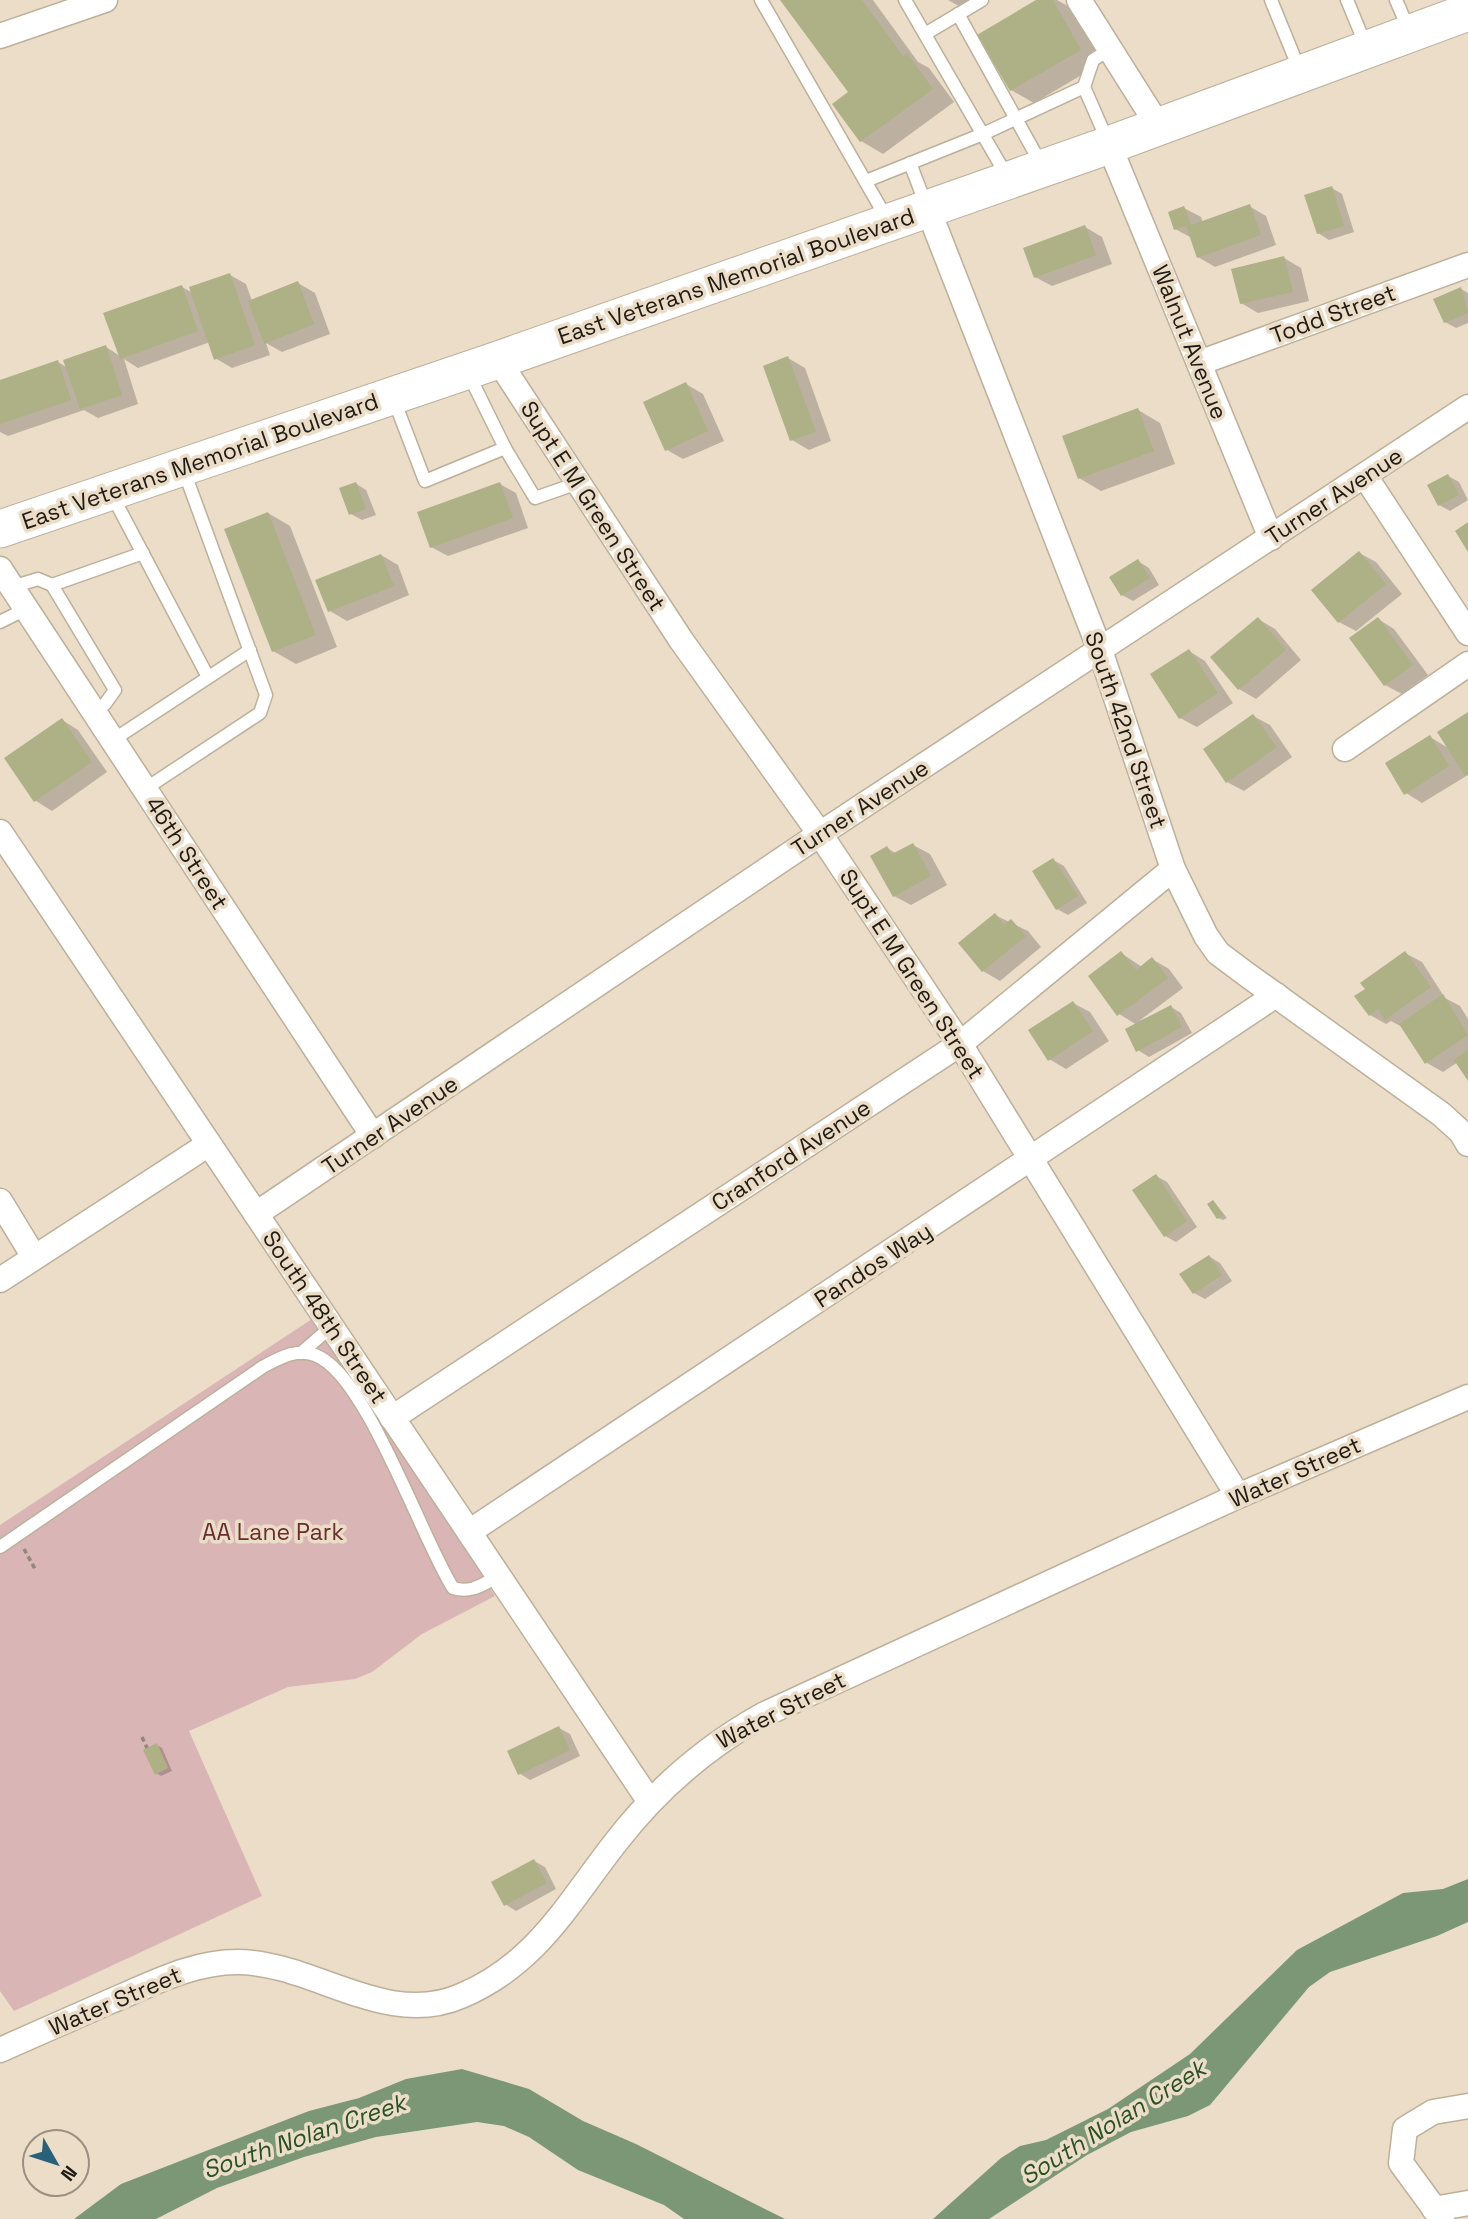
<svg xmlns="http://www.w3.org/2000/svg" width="1468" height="2219" viewBox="0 0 1468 2219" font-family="'Space Grotesk',sans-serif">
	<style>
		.green { fill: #dab5b5 }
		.water { fill: #7b9776 }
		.shadow { fill: #0003 }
		.building { fill: #aeb086 }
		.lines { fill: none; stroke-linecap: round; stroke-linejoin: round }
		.lane-casing { stroke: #bdb09b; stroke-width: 15 }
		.street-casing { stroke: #bdb09b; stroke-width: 27 }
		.primary-casing { stroke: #bdb09b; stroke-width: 39 }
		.path { stroke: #928878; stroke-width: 3.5; stroke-dasharray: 5 3.5; stroke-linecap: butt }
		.lane { stroke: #fff; stroke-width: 12 }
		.street { stroke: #fff; stroke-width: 24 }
		.primary { stroke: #fff; stroke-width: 37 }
		.labels { text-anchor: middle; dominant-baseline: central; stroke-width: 7; stroke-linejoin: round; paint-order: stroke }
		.street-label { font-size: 23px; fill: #201b13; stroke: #ebddc8 }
		.park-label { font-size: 23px; fill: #6a2c2f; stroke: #ebddc8 }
		.water-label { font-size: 24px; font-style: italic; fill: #2a5122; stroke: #ebddc8 }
	</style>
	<rect width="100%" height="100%" fill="#ebddc8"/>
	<polygon class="green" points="321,1313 495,1596 422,1634 372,1672 355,1679 288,1687 189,1731 262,1896 14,2011 0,1991 0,1525"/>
	<g class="water">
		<polygon points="1468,1879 1468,1922 1437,1936 1330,1972 1309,1987 1210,2105 1188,2116 1131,2132 1087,2155 989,2219 933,2219 1001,2158 1020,2146 1046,2140 1108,2109 1190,2054 1297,1950 1403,1893 1443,1889"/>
		<polygon points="462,2069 529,2089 583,2121 636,2144 785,2219 684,2219 664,2205 578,2170 529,2137 504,2126 477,2122 376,2137 304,2157 217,2188 156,2219 74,2219 121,2184 309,2111 359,2098 406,2079"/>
	</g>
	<g class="shadow">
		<polygon points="782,0 873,0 918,62 929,68 954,102 883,154 861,141 850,93"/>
		<polygon points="948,0 978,0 964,9"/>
		<polygon points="1040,0 1057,0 1071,8 1102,63 1034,103 1011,90"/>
		<polygon points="1332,188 1342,194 1354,232 1329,240 1318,233"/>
		<polygon points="1249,206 1266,216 1276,245 1215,267 1198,257 1192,238 1175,229 1184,208 1201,217 1203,223"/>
		<polygon points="1085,227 1102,237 1112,264 1052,286 1035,277"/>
		<polygon points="1284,258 1301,268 1309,301 1258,313 1241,303"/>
		<polygon points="230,275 246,284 252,301 298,283 315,293 330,334 282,352 266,343 270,355 232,368 215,358 210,342 138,368 124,359 138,404 98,418 84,410 8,436 0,432 0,382 58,362 68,368 106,347 120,356 182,287 193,293"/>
		<polygon points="1461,289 1468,293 1468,323 1456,328 1445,322"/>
		<polygon points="788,358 805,368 831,441 809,450 792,440"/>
		<polygon points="686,384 703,394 724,441 683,459 667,450"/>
		<polygon points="1138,410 1160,423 1175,464 1101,491 1079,478"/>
		<polygon points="1448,476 1459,482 1468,500 1450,511 1439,505"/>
		<polygon points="355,483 366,490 376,515 362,520 351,514"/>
		<polygon points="500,484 516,493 528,528 448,556 431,547"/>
		<polygon points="268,513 290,526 337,647 296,664 273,651"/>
		<polygon points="1359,553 1376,562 1402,594 1356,631 1339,622"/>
		<polygon points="381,555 398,565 409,595 347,621 330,611"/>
		<polygon points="1138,561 1149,568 1159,585 1133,601 1122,595"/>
		<polygon points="1258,619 1275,629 1301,660 1256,699 1239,689"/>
		<polygon points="1378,619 1394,629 1428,675 1402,694 1385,685"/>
		<polygon points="1189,651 1205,661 1233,703 1197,727 1180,718"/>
		<polygon points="1468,714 1468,775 1422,803 1406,793 1430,737 1450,749"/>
		<polygon points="1253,716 1270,725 1292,757 1244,791 1227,782"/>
		<polygon points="62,720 78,730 107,772 52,811 36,801 6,759"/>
		<polygon points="913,845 930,854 947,885 911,905 894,896 887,848 897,854"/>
		<polygon points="1053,860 1064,866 1087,903 1068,915 1057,909"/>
		<polygon points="995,915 1028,931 1041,947 1000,981 983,971"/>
		<polygon points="1121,953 1142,967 1152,959 1169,969 1183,988 1139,1021 1171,1007 1181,1013 1192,1033 1149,1057 1138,1050 1137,1025 1119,1014"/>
		<polygon points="1405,953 1422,962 1445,998 1460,1006 1468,1019 1468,1078 1458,1062 1443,1072 1427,1063 1404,1028 1391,1021 1386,1024 1370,1015"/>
		<polygon points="1073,1003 1090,1012 1109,1041 1066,1069 1049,1059"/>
		<polygon points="1156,1176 1167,1182 1197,1227 1176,1242 1165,1236"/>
		<polygon points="1214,1202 1227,1218 1223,1220 1218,1218"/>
		<polygon points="1210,1257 1220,1263 1232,1281 1205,1299 1194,1293"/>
		<polygon points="559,1728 570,1734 580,1756 530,1780 519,1773"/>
		<polygon points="157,1745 162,1748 172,1771 161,1776 156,1773"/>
		<polygon points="534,1861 545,1867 556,1889 516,1911 505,1904"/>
	</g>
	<g class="building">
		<polygon points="780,0 862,0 903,56 907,53 933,89 860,142 832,104 848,92"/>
		<polygon points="1036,0 1053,0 1081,50 1010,91 977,35"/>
		<polygon points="1332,186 1344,226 1317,234 1304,195"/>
		<polygon points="1250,204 1261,235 1197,258 1186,226 1174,230 1168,212 1184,206 1191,225"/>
		<polygon points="1085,225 1096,255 1034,278 1023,248"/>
		<polygon points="1284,256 1293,292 1240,304 1231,269"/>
		<polygon points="230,273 255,345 214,360 189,287"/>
		<polygon points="298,281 314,324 264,344 248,301"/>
		<polygon points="182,285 198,331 120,359 103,313"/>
		<polygon points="1461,287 1468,313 1444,323 1433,299"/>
		<polygon points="106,345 122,395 80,409 63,360"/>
		<polygon points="788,356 816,432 790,441 763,366"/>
		<polygon points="58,360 71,400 0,424 0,380"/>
		<polygon points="686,382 708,431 665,451 643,402"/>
		<polygon points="1138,408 1154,451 1078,479 1062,436"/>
		<polygon points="1448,474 1459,495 1438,506 1427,485"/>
		<polygon points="356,482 366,509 349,515 339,488"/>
		<polygon points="500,482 513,518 430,548 417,512"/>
		<polygon points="268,512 316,635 272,652 224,529"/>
		<polygon points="1468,522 1468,552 1455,531"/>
		<polygon points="1359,551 1386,584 1338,623 1311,590"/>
		<polygon points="381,554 394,586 328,612 315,580"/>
		<polygon points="1138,559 1150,578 1121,596 1109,577"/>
		<polygon points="1258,617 1286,650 1238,690 1210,657"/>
		<polygon points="1378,617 1413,665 1384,686 1349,638"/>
		<polygon points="1189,649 1218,693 1179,719 1150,674"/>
		<polygon points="1468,712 1468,774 1465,776 1437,732"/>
		<polygon points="1253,714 1277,747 1226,783 1203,749"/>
		<polygon points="62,718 92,762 34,802 4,758"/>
		<polygon points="1430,735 1449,766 1404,795 1385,763"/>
		<polygon points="913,843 931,876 893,897 870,856 887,846 892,854"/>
		<polygon points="1053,858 1078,896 1056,910 1032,871"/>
		<polygon points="995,913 1004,925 1011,919 1026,936 982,972 958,943"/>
		<polygon points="1121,951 1136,970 1152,957 1168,978 1117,1016 1088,976"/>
		<polygon points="1405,951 1431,987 1385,1020 1378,1009 1369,1016 1354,996 1365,989 1360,983"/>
		<polygon points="1443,994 1468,1035 1425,1064 1399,1024"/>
		<polygon points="1073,1001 1093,1031 1048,1061 1028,1030"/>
		<polygon points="1171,1005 1182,1027 1136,1052 1125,1029"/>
		<polygon points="1468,1050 1468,1081 1454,1060"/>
		<polygon points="1156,1174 1187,1221 1164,1237 1132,1190"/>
		<polygon points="1213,1200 1224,1215 1217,1219 1207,1204"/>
		<polygon points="1209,1255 1222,1275 1193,1294 1179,1274"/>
		<polygon points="559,1726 570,1750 518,1775 507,1751"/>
		<polygon points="157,1743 168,1768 155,1775 143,1750"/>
		<polygon points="534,1859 547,1883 504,1906 491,1882"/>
	</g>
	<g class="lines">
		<g class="lane-casing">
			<g id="lane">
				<polyline points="761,0 887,219"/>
				<polyline points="905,0 1008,178"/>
				<polyline points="1271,0 1300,71"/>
				<polyline points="1347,0 1366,46"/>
				<polyline points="1396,0 1409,30"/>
				<polyline points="958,14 1041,164"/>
				<polyline points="925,34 982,0"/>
				<polyline points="1108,142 1084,87 1093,60 1110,49"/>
				<polyline points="910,163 926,205"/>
				<polyline points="866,181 983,134 1084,87"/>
				<polyline points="394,400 425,481 505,448 469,375"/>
				<polyline points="505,448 535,498 578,483"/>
				<polyline points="112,495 208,677"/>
				<polyline points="52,585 143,553"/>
				<polyline points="12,587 38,579 52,585 115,690 105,704 93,711"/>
				<polyline points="0,622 26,609"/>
				<polyline points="113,740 250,650"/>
				<polyline points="145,789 260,713 266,695 184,471"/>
				<polyline points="301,1353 331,1327"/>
				<path d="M0 1547 264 1366C280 1358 296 1348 315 1355 366 1373 422 1540 453 1588 471 1594 483 1584 499 1576"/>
			</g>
		</g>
		<g class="street-casing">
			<g id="street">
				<polyline points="1079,0 1159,127"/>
				<polyline points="0,36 105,0"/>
				<polyline points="1109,145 1271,538"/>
				<polyline points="928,209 1100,650 1173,869 1206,936 1218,953 1246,974 1441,1114 1461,1132 1468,1144"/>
				<polyline points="498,360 681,640 820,834 960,1044 1238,1496"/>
				<polyline points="1199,363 1468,265"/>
				<polyline points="1365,476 1468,633"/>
				<polyline points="0,569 373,1136"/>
				<polyline points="1345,749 1468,664"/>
				<polyline points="0,832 650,1802"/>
				<polyline points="0,1201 34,1257"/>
				<polyline points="256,1214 820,834 1468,407"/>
				<polyline points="0,1280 209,1144"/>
				<polyline points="392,1418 960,1044 1173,869"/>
				<polyline points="469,1532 1276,995"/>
				<path d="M0 2050C37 2034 74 2017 111 2001 152 1984 192 1962 237 1962 313 1962 385 2029 461 1996 537 1964 568 1903 616 1842 657 1789 704 1748 763 1715L1238 1496 1468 1397"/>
				<polyline points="1434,2209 1468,2203"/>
				<polyline points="1442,2219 1401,2163 1405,2129 1433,2112 1468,2106"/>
			</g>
		</g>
		<g class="primary-casing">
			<polyline id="primary" points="0,529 498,360 1109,145 1468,12"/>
		</g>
		<g class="path">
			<polyline points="24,1549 35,1569"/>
			<polyline points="142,1737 147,1748"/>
		</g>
		<use href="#lane" class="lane"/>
		<use href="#street" class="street"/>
		<use href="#primary" class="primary"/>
	</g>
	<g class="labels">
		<g class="street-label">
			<text transform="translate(736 276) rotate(-19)">East Veterans Memorial Boulevard</text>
			<text transform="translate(1333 314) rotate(-20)">Todd Street</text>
			<text transform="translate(1190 342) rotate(68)">Walnut Avenue</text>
			<text transform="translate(200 461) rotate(-19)">East Veterans Memorial Boulevard</text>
			<text transform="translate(1334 496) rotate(-33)">Turner Avenue</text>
			<text transform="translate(593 506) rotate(57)">Supt E M Green Street</text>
			<text transform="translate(1126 730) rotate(71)">South 42nd Street</text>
			<text transform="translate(860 808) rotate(-33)">Turner Avenue</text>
			<text transform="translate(187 853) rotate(57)">46th Street</text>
			<text transform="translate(912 974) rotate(57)">Supt E M Green Street</text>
			<text transform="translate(390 1125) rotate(-34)">Turner Avenue</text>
			<text transform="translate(791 1155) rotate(-33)">Cranford Avenue</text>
			<text transform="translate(873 1265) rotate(-33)">Pandos Way</text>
			<text transform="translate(325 1317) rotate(56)">South 48th Street</text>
			<text transform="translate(1295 1472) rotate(-24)">Water Street</text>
			<text transform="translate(781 1710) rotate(-27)">Water Street</text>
			<text transform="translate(115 2001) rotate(-23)">Water Street</text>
		</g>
		<g class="park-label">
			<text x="273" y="1532">AA Lane Park</text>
		</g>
		<g class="water-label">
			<text transform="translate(1113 2122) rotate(-32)">South Nolan Creek</text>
			<text transform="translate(304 2136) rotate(-19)">South Nolan Creek</text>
		</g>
	</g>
	<g transform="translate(56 2163) rotate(129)"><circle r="33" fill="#ebddc8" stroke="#9a8f80" stroke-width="2"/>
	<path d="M0-5L12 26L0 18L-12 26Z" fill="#29617b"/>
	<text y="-10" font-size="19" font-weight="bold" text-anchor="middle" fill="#201b13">N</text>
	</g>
</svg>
